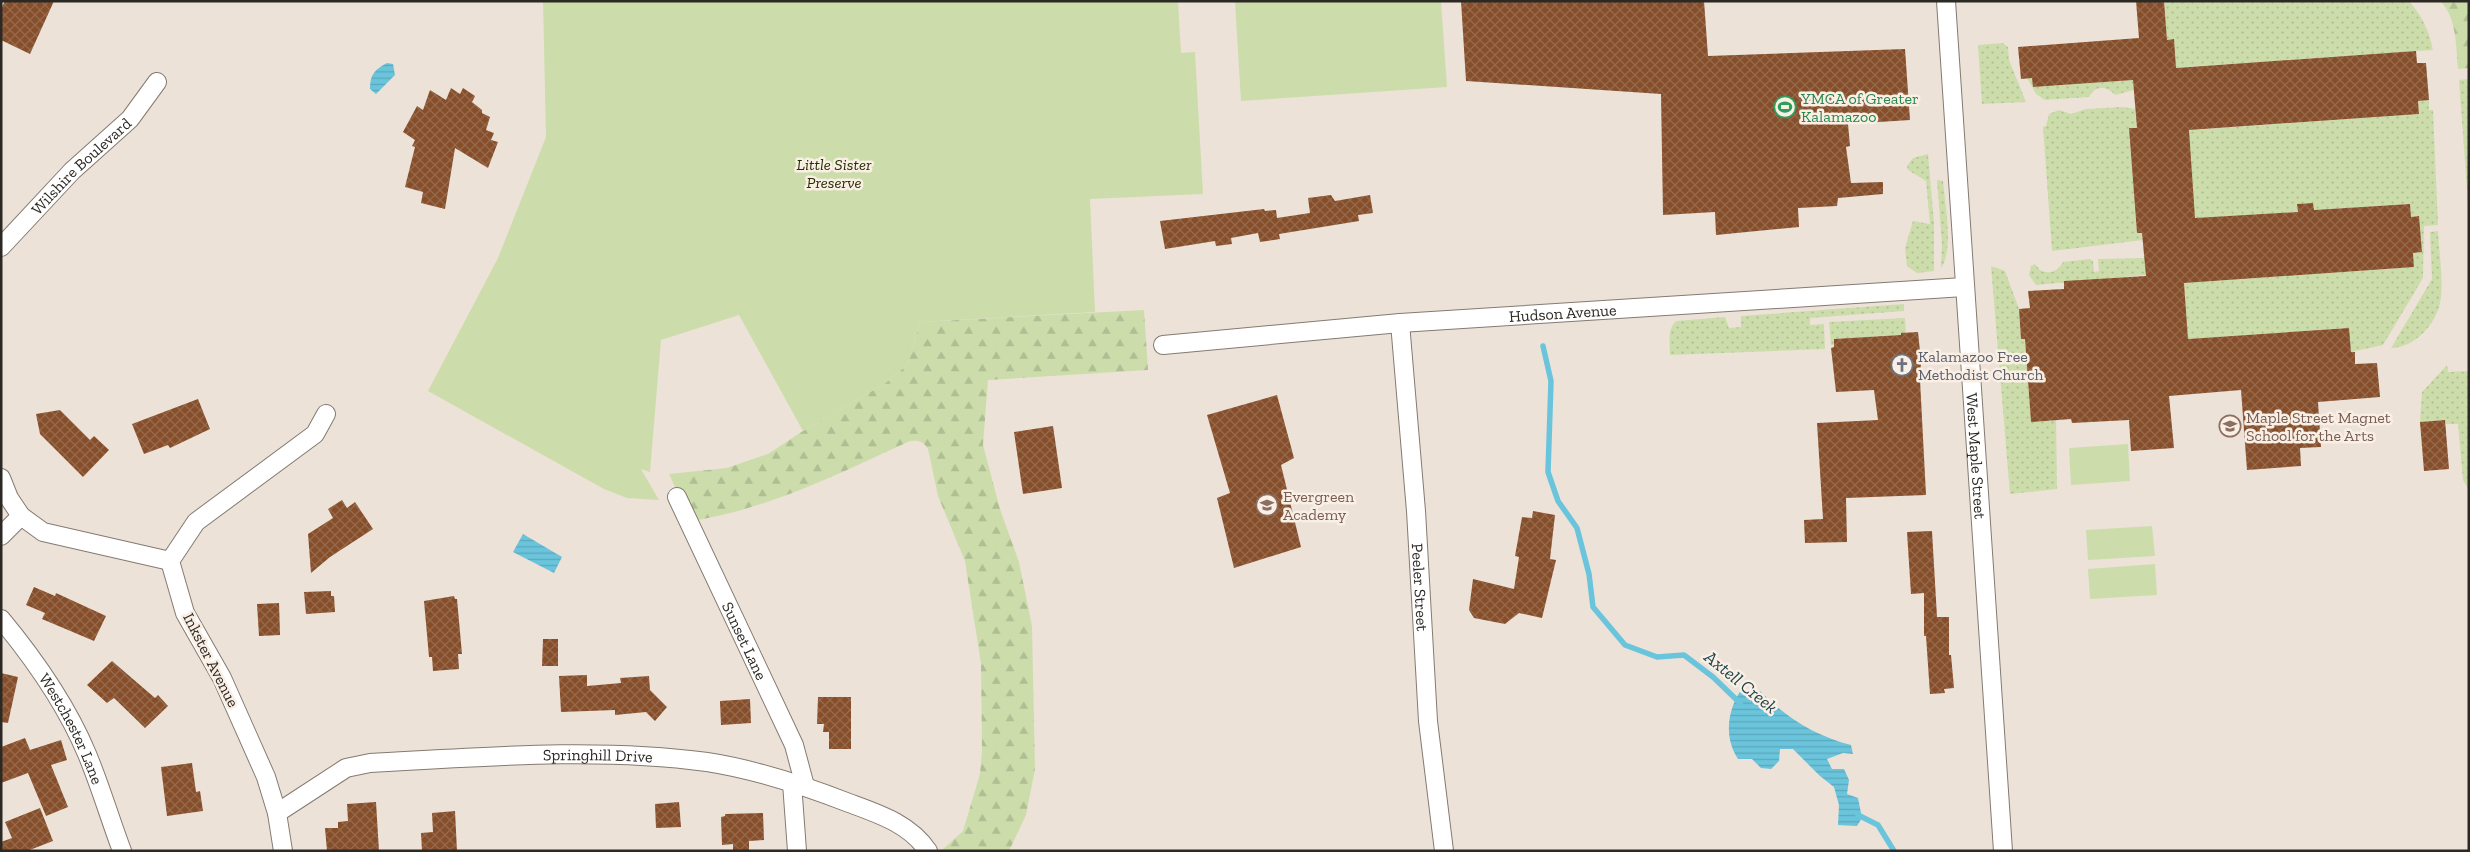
<svg xmlns="http://www.w3.org/2000/svg" width="2470" height="852" viewBox="0 0 2470 852" font-family="'Zilla Slab',serif">
	<style>
		.grass { fill: url(#grass-dots) }
		.forest { fill: url(#forest-firs) }
		.park { fill: #ccddab }
		.water { fill: url(#water-rules) }
		.lines { fill: none; stroke-linecap: round; stroke-linejoin: round }
		.stream { stroke: #6ac4db; stroke-width: 5.5 }
		.building { fill: url(#building-cross-hatch) }
		.street-casing { stroke: #847a71; stroke-width: 20 }
		.street { stroke: #fff; stroke-width: 18 }
		.labels { text-anchor: middle; dominant-baseline: central; stroke-width: 5; stroke-linejoin: round; paint-order: stroke }
		.leisure-label { font-size: 16px; fill: #27864d; stroke: #faefe5; text-anchor: start }
		.park-label { font-size: 16px; font-style: italic; fill: #253000; stroke: #faefe5 }
		.street-label { font-size: 16px; fill: #2c2824; stroke: #faefe5 }
		.worship-label { font-size: 16px; fill: #5b616d; stroke: #faefe5; text-anchor: start }
		.education-label { font-size: 16px; fill: #785e54; stroke: #faefe5; text-anchor: start }
		.water-label { font-size: 18px; font-style: italic; fill: #1c454f; stroke: #faefe5 }
	</style>
	<defs>
		<pattern id="grass-dots" width="8" height="8" patternUnits="userSpaceOnUse" patternTransform="scale(1.25)"><rect width="8" height="8" fill="#ccddab"/><path d="M2 2h.1M6 6h.1" fill="none" stroke="#afbe93" stroke-width="1.8" stroke-linecap="round"/></pattern>
		<pattern id="forest-firs" width="22" height="20" patternUnits="userSpaceOnUse" patternTransform="scale(1.25)"><rect width="22" height="20" fill="#ccddab"/><path d="M5 1l3.5 6h-7zM16 11l3.5 6h-7z" fill="#afbe93"/></pattern>
		<pattern id="water-rules" width="6" height="5" patternUnits="userSpaceOnUse" patternTransform="scale(1.25)"><rect width="6" height="5" fill="#6ac4db"/><path d="M0 2.5h6" fill="none" stroke="#5ca8bc"/></pattern>
		<pattern id="building-cross-hatch" width="8" height="8" patternUnits="userSpaceOnUse" patternTransform="scale(1.25)"><rect width="8" height="8" fill="#874e2a"/><path d="M0 0l8 8M0 8l8-8" fill="none" stroke="#956a4f"/></pattern>
	</defs>
	<rect width="100%" height="100%" fill="#ede2d8"/>
	<g class="grass">
		<path d="M2164 1H2409C2422 16 2429 30 2433 50L2170 68 2173 39 2167 40Z"/>
		<polygon points="2003,43 2008,47 2009,60 2026,102 1982,104 1978,45"/>
		<path d="M2027 78H2032L2034 87 2133 80 2134 90 2115 95C2107 86 2095 85 2089 97L2045 100 2036 94Z"/>
		<polygon points="2469,79 2469,217 2459,80"/>
		<polygon points="2429,100 2429,110 2433,110 2438,225 2424,226 2423,278 2383,345 2351,352 2348,328 2188,339 2184,283 2414,267 2413,253 2422,252 2419,216 2411,217 2410,204 2314,210 2313,203 2297,204 2298,212 2184,219 2179,131 2419,114 2418,101"/>
		<polygon points="2123,107 2135,109 2137,128 2129,129 2137,233 2142,233 2143,240 2052,251 2043,127 2046,126 2049,114 2059,110 2071,114 2086,109"/>
		<polygon points="1928,154 1934,223 1934,271 1917,273 1907,266 1905,248 1913,221 1930,224 1926,181 1908,170 1907,166 1913,158"/>
		<path d="M1937 180 1943 181C1945 204 1954 250 1941 268L1942 244Z"/>
		<path d="M2438 231C2439 252 2443 276 2441 297 2439 321 2416 348 2391 348L2432 279 2430 232Z"/>
		<path d="M2145 258 2146 275 2036 285 2029 275 2031 266 2035 264 2040 270C2050 275 2058 271 2063 262L2090 259 2093 261 2094 272 2099 271 2098 259Z"/>
		<polygon points="1991,266 2005,271 2019,309 2021,339 2025,339 2031,422 2056,420 2057,489 2010,494"/>
		<path d="M1904 304V311L1810 318V325L1824 324 1825 349 1670 355C1670 344 1667 329 1676 321L1725 317 1729 328 1741 327V316Z"/>
		<polygon points="1905,318 1906,333 1901,333 1901,335 1834,339 1834,345 1831,345 1829,322"/>
		<polygon points="2447,365 2448,372 2469,371 2469,490 2463,480 2458,424 2446,424 2445,420 2420,422 2422,392"/>
	</g>
	<g class="forest">
		<path d="M2440 1H2469V68L2458 69C2456 47 2457 17 2440 1Z"/>
		<path d="M1144 310 1148 370 988 380 983 445 1000 509 1019 562 1032 626 1035 769 1026 815 1009 851H941L963 831 980 774 982 750 981 664 965 561 938 496 928 449C923 441 919 440 910 441 838 474 769 509 691 521L669 474 727 468 768 454 803 431 884 384 907 365 920 322Z"/>
	</g>
	<g class="park">
		<polygon points="543,1 1178,1 1181,53 1195,52 1203,194 1090,199 1095,312 920,322 907,365 884,384 803,431 739,315 661,340 650,472 641,469 659,500 627,498 604,489 428,391 498,258 546,137"/>
		<polygon points="1441,1 1447,87 1241,101 1235,2"/>
		<polygon points="2128,444 2130,481 2071,485 2069,448"/>
		<polygon points="2152,526 2155,556 2088,560 2086,530"/>
		<polygon points="2155,564 2157,595 2090,599 2088,569"/>
	</g>
	<g class="water">
		<path d="M387 63 393 64 395 75 376 94 370 89C370 75 374 70 387 63Z"/>
		<polygon points="523,534 562,557 554,573 513,552"/>
		<path d="M1741 690 1760 691C1785 717 1816 736 1851 745L1853 754 1843 753 1827 759 1832 769H1844L1849 780 1847 794 1858 798 1862 818 1857 826 1838 825 1839 805 1834 787 1820 776 1793 749H1780L1779 761 1771 769 1761 768 1752 759H1738C1724 738 1727 711 1741 690Z"/>
	</g>
	<g class="lines">
		<g class="stream">
			<polyline points="1543,346 1551,381 1548,472 1558,501 1577,528 1589,574 1593,607 1625,645 1657,657 1684,655 1713,677 1740,703"/>
			<polyline points="1858,815 1878,825 1894,851"/>
		</g>
	</g>
	<g class="building">
		<polygon points="5,1 54,1 30,54 1,40 1,9"/>
		<polygon points="1461,1 1704,1 1708,56 1905,49 1910,120 1848,124 1850,146 1846,147 1851,183 1883,182 1883,194 1838,198 1837,206 1798,208 1799,227 1716,235 1715,212 1663,215 1661,94 1466,81"/>
		<polygon points="2136,1 2164,1 2167,40 2174,39 2176,68 2416,51 2417,63 2426,63 2429,100 2418,101 2419,114 2189,130 2195,218 2298,212 2297,204 2313,203 2314,210 2410,204 2411,217 2419,216 2422,252 2413,253 2414,267 2184,283 2188,339 2349,328 2351,352 2355,352 2355,364 2377,363 2380,397 2318,402 2321,447 2300,448 2301,466 2247,470 2241,390 2169,396 2174,448 2131,451 2129,420 2072,423 2071,419 2031,422 2025,339 2021,339 2019,309 2030,308 2028,291 2064,289 2064,281 2146,276 2142,233 2137,233 2129,128 2137,128 2133,80 2033,87 2032,78 2021,79 2018,47 2139,38"/>
		<polygon points="451,88 460,94 463,88 475,96 472,102 482,110 482,113 490,117 486,130 494,133 491,140 498,142 488,168 455,148 445,209 421,203 423,192 405,187 415,147 412,146 415,140 403,132 417,106 423,110 430,90 446,100"/>
		<polygon points="1331,195 1335,201 1370,195 1373,213 1358,215 1359,221 1279,234 1280,239 1260,242 1258,233 1231,238 1232,244 1216,246 1215,241 1165,249 1160,221 1264,209 1265,211 1276,210 1277,218 1310,213 1308,198"/>
		<polygon points="1918,332 1921,361 1920,380 1926,495 1846,498 1847,542 1805,543 1804,520 1823,519 1817,423 1878,420 1874,390 1836,392 1831,348 1834,347 1834,339 1901,335 1901,333"/>
		<polygon points="1277,395 1294,458 1281,465 1301,547 1234,568 1217,498 1230,493 1207,415"/>
		<polygon points="198,399 210,429 170,448 168,445 144,454 132,424"/>
		<polygon points="60,410 90,440 94,436 109,450 83,477 40,434 36,414"/>
		<polygon points="2445,420 2449,469 2424,471 2420,422"/>
		<polygon points="1053,426 1062,488 1023,494 1014,432"/>
		<polygon points="342,500 347,508 355,502 373,529 330,557 311,573 308,534 333,518 328,509"/>
		<polygon points="1533,511 1555,515 1550,559 1556,560 1542,618 1519,613 1505,624 1474,618 1469,610 1473,579 1514,589 1519,557 1515,556 1522,517 1532,518"/>
		<polygon points="1932,531 1937,617 1949,617 1949,655 1951,655 1954,688 1944,689 1945,693 1930,694 1926,636 1924,636 1924,593 1911,594 1907,532"/>
		<polygon points="34,587 55,596 56,593 106,616 94,641 42,619 45,613 26,605"/>
		<polygon points="331,591 331,596 334,596 335,612 306,614 304,592"/>
		<polygon points="454,596 455,599 457,599 462,654 458,654 459,669 433,671 432,657 429,657 424,601"/>
		<polygon points="279,603 280,635 259,636 257,604"/>
		<polygon points="543,639 558,639 558,666 542,666"/>
		<polygon points="112,661 155,698 158,695 168,706 145,728 114,698 107,703 87,685"/>
		<polygon points="1,673 18,677 8,723 1,722"/>
		<polygon points="587,675 587,686 621,683 620,678 649,676 650,690 667,707 655,721 646,712 615,715 615,710 561,712 559,676"/>
		<polygon points="818,697 851,697 851,749 829,749 829,732 823,732 824,724 817,724"/>
		<polygon points="750,699 751,723 721,725 720,701"/>
		<polygon points="25,738 30,750 61,740 67,760 51,765 68,807 46,816 28,773 1,783 1,747"/>
		<polygon points="192,763 196,792 200,791 203,811 167,816 161,767"/>
		<polygon points="376,802 379,851 327,851 325,828 338,828 338,822 348,821 347,804"/>
		<polygon points="679,802 681,827 656,828 655,804"/>
		<polygon points="40,808 53,841 27,851 1,851 1,842 12,838 5,822"/>
		<polygon points="455,811 457,851 422,851 421,833 433,832 432,813"/>
		<polygon points="763,813 764,840 749,841 749,851 733,851 733,844 722,845 721,817 725,816 725,814"/>
	</g>
	<g class="lines">
		<g class="street-casing">
			<g id="street">
				<path id="s1" d="M1946 1 2003 851"/>
				<path id="s2" d="M1 247 72 171 130 119 157 82"/>
				<path id="s3" d="M1400 323 1416 511 1428 721 1444 851"/>
				<path id="s4" d="M1163 345 1400 323 1964 287"/>
				<polyline points="1,478 9,498 21,516 43,532 170,561"/>
				<path id="s5" d="M677 497 794 745 805 786"/>
				<polyline points="1,536 21,516"/>
				<path id="s6" d="M1 619C35 660 66 704 87 754 100 785 110 819 122 851"/>
				<polyline points="792,783 797,851"/>
				<path id="s7" d="M277 813 346 768 370 763C481 757 596 747 707 762 753 769 805 786 849 803 879 814 910 824 928 851"/>
				<polyline points="283,851 277,813 266,777 222,678 185,613 170,561 196,522 315,434 326,414"/>
			</g>
		</g>
		<use href="#street" class="street"/>
	</g>
	<defs>
		<g id="stadium-ring" transform="scale(1.125)"><circle r="9.5" fill="#faefe5" stroke="#2e9e5b" stroke-width="1.5"/><path d="M0-5a6.5 5 0 1 0 0 10a6.5 5 0 1 0 0-10ZM-3.5-1.8h7v3.6h-7Z" fill="#2e9e5b"/></g>
		<g id="church-ring" transform="scale(1.125)"><circle r="9.5" fill="#faefe5" stroke="#6b7280" stroke-width="1.5"/><path d="M-1.2-6h2.4v3.5h3.3v2.4h-3.3V6h-2.4V-.1h-3.3v-2.4h3.3Z" fill="#6b7280"/></g>
		<g id="school-ring" transform="scale(1.125)"><circle r="9.5" fill="#faefe5" stroke="#8d6e63" stroke-width="1.5"/><path d="M0-5L7-2L0 1L-7-2ZM-4 1L0 2.5L4 1V4Q0 6-4 4Z" fill="#8d6e63"/></g>
	</defs>
	<g fill-rule="evenodd">
		<use href="#stadium-ring" x="1785" y="107"/>
		<use href="#church-ring" x="1902" y="365"/>
		<use href="#school-ring" x="2230" y="426"/>
		<use href="#school-ring" x="1267" y="505"/>
	</g>
	<g class="labels">
		<g class="leisure-label">
			<text x="1801" y="98">YMCA of Greater<tspan x="1801" dy="18">Kalamazoo</tspan></text>
		</g>
		<g class="park-label">
			<text x="834" y="164">Little Sister<tspan x="834" dy="18">Preserve</tspan></text>
		</g>
		<g class="street-label">
			<text stroke="none"><textPath href="#s2" startOffset="114">Wilshire Boulevard</textPath></text>
			<text stroke="none"><textPath href="#s4" startOffset="401">Hudson Avenue</textPath></text>
			<text stroke="none"><textPath href="#s1" startOffset="456">West Maple Street</textPath></text>
			<text stroke="none"><textPath href="#s3" startOffset="265">Peeler Street</textPath></text>
			<text stroke="none"><textPath href="#s5" startOffset="159">Sunset Lane</textPath></text>
			<text transform="translate(211 660) rotate(63)">Inkster Avenue</text>
			<text stroke="none"><textPath href="#s6" startOffset="131">Westchester Lane</textPath></text>
			<text stroke="none"><textPath href="#s7" startOffset="335">Springhill Drive</textPath></text>
		</g>
		<g class="worship-label">
			<text x="1918" y="356">Kalamazoo Free<tspan x="1918" dy="18">Methodist Church</tspan></text>
		</g>
		<g class="education-label">
			<text x="2246" y="417">Maple Street Magnet<tspan x="2246" dy="18">School for the Arts</tspan></text>
			<text x="1283" y="496">Evergreen<tspan x="1283" dy="18">Academy</tspan></text>
		</g>
		<g class="water-label">
			<text transform="translate(1741 682) rotate(39)">Axtell Creek</text>
		</g>
	</g>
	<rect width="2470" height="852" fill="none" stroke="#2c2824" stroke-width="5"/>
</svg>
